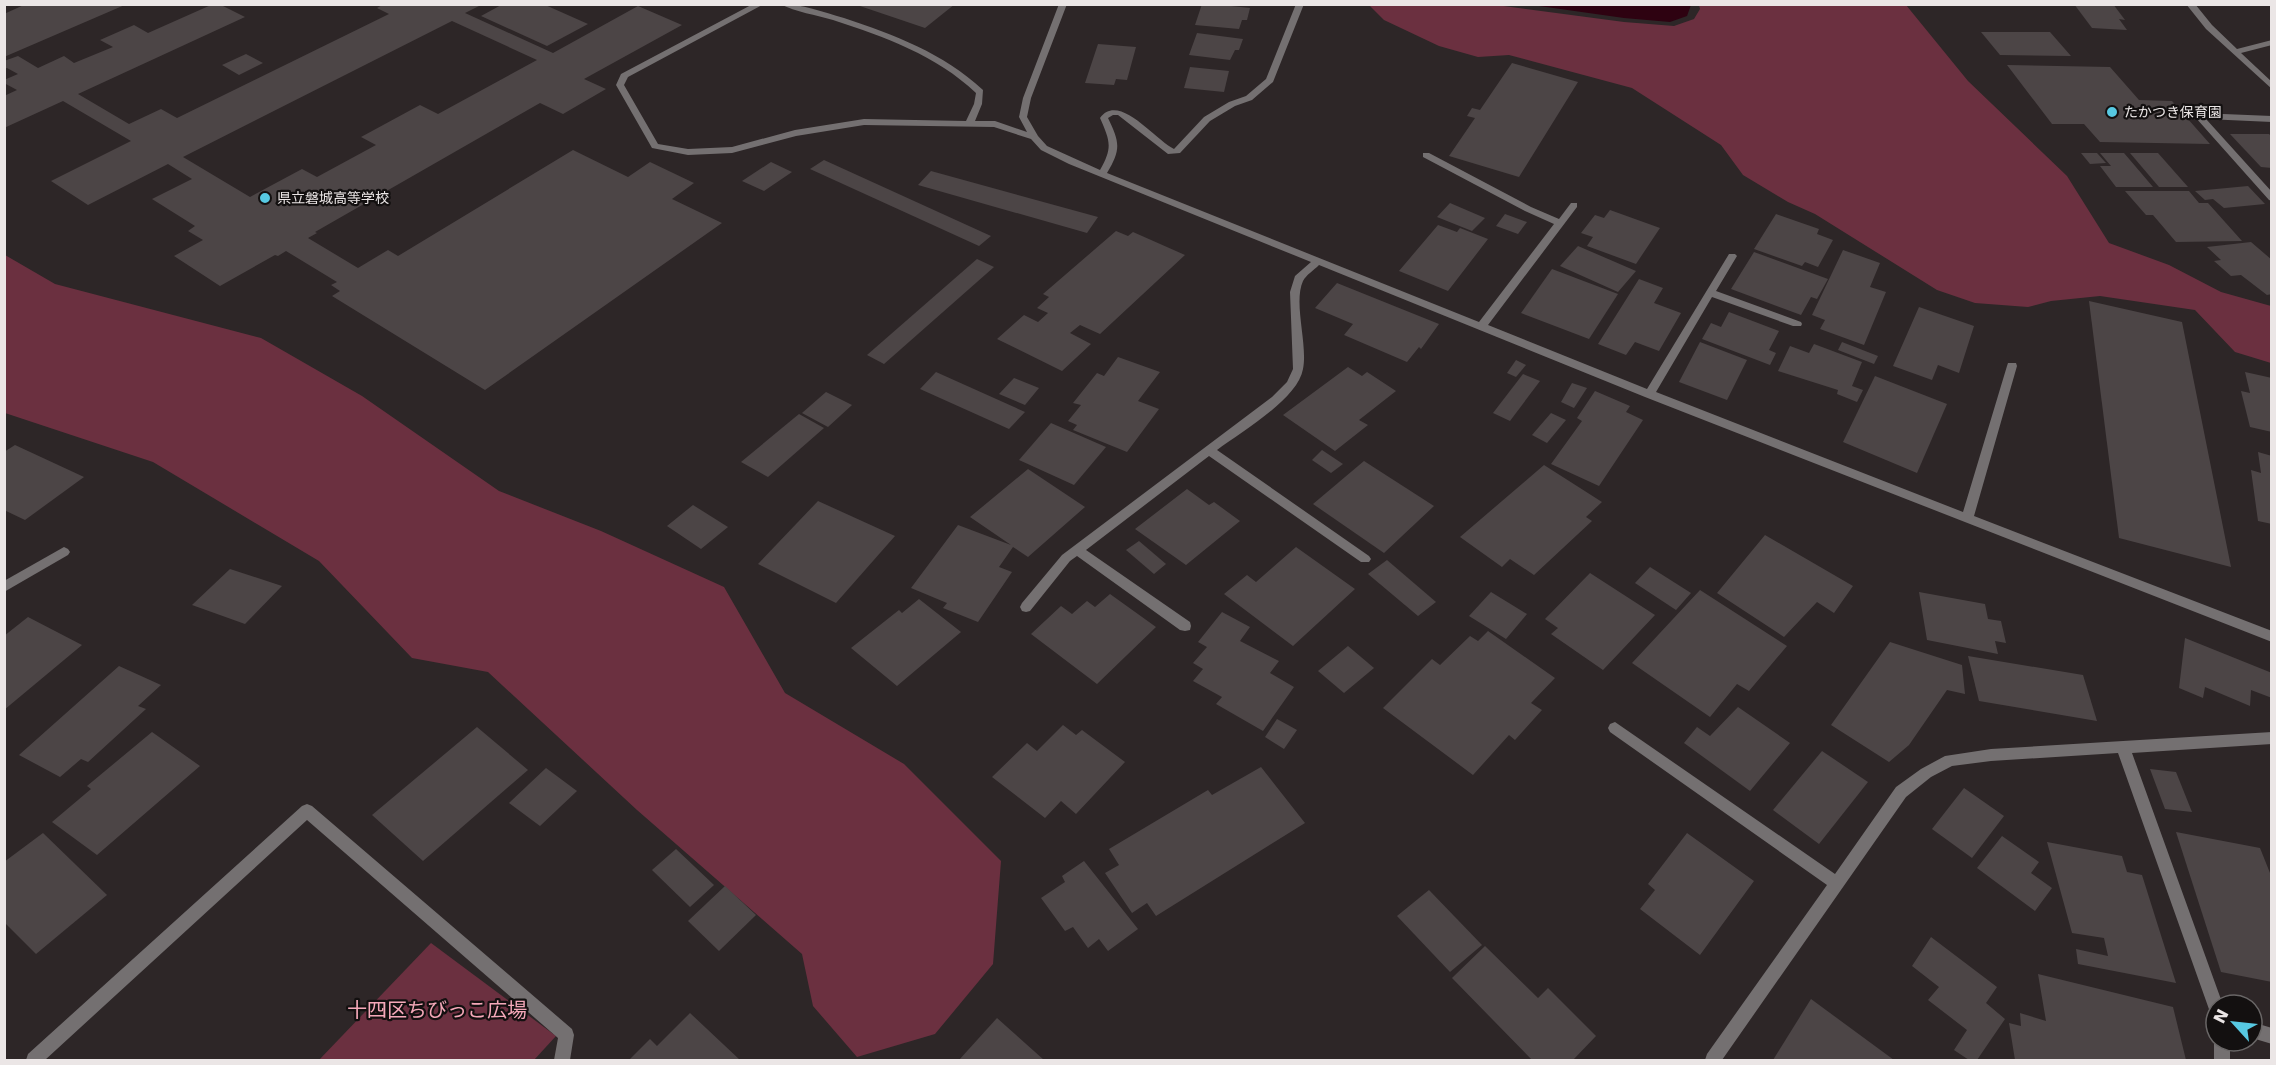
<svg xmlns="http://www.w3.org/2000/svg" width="2276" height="1065" viewBox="0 0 2276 1065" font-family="'DejaVu Sans','Noto Sans JP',sans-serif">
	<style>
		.green { fill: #6b3040 }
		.water { fill: #2e0211 }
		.building { fill: #4c4546; fill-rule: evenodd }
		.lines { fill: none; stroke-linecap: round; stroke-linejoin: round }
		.minor { fill: #747071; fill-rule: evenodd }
		.poi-dot { fill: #57c9e2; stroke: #131010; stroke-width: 2 }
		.labels { text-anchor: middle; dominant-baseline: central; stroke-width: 4.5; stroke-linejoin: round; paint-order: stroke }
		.far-poi-label { font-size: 14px; fill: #ebe6e6; stroke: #131010; text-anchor: start }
		.near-park-label { font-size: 20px; fill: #f5a8b9; stroke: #131010 }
	</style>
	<rect width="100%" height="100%" fill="#2d2627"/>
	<g class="green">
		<polygon points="1369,5 1496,5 1624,22 1674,26 1694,19 1700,9 1699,5 1906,5 1968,81 2067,176 2109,243 2169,265 2221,292 2271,306 2271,363 2235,352 2195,310 2100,296 2051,301 2028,307 1975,303 1937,290 1815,214 1788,202 1743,175 1721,145 1632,88 1509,55 1478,57 1439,46 1384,20"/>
		<polygon points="5,255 55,284 261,338 362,396 499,491 601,531 724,587 785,693 904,764 1001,861 993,964 935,1034 857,1057 813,1006 802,954 637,810 488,672 412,658 319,561 153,462 5,413"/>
		<polygon points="431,943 556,1036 534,1060 319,1060"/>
	</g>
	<polygon class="water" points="1691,5 1687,16 1670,22 1624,18 1532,5"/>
	<g class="building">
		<polygon points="26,4 127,4 4,57 4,14"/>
		<path d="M384 4H483L465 13 553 53 638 6 682 25 584 79 606 89 563 114 540 103 315 232 317 233 308 238 358 268 388 250 398 256 573 150 628 177 650 162 694 183 672 199 722 223 485 390 332 296 340 291 331 285 337 282 286 251 278 256 275 255 220 286 174 256 203 240 188 231 195 226 152 199 192 179 168 164 88 205 51 181 131 141 63 101 4 128V96L17 90 4 83V80L18 74 7 68 4 69V61L18 56 38 68 64 56 74 63 113 47 100 40 134 25 148 33 211 5H221L245 17 78 94 129 124 161 109 177 118 389 14 377 8ZM452 21 537 60 438 114 420 105 361 137 376 145 317 177 302 169 250 197 183 157Z"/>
		<polygon points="503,4 543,4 588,24 547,46 481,16"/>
		<polygon points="854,4 955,4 925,28"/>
		<polygon points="1202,4 1212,4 1250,8 1247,20 1242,20 1239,29 1195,25"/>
		<polygon points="2074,4 2113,4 2125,20 2119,19 2127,30 2092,28"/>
		<polygon points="1981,32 2050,32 2071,56 2000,55"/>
		<polygon points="1197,33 1243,39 1239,50 1235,50 1230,60 1189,55"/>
		<polygon points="1098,44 1136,47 1127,80 1116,79 1114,85 1085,83"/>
		<polygon points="246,54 263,63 239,75 222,65"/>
		<polygon points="1512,63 1578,82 1519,177 1449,156 1475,118 1467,116 1472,108 1480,110"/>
		<polygon points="2007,65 2110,67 2139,100 2172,101 2210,144 2100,142 2084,124 2052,124"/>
		<polygon points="1190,67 1229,71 1224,92 1184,88"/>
		<polygon points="2230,134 2269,134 2272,137 2272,168 2261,167"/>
		<polygon points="2081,153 2097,153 2106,163 2090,164"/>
		<polygon points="2100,153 2124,153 2153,187 2116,187 2100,166 2111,166"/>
		<polygon points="2130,153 2158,153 2188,187 2159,187"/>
		<polygon points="824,160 991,236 979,246 810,169"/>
		<polygon points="771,162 792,172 764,191 742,181"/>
		<polygon points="931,171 1098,217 1087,233 918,185"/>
		<polygon points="2248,186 2265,204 2224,208 2213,199 2205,200 2195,191"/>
		<polygon points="2125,191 2189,191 2199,203 2208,203 2242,241 2176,242 2153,215 2146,215"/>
		<polygon points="1450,203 1485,218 1472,231 1437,217"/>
		<polygon points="1610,210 1660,228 1636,264 1587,246 1593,237 1581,233 1595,215 1604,218"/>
		<polygon points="1505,214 1527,222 1518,234 1496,226"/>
		<polygon points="1776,214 1819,229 1817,234 1833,240 1818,267 1805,262 1802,266 1754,249"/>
		<polygon points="1438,225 1457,232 1460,228 1488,239 1448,291 1399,271"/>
		<polygon points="1116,231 1128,236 1133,232 1185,255 1100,334 1080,325 1070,333 1091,344 1062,371 997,339 1024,315 1038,322 1048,313 1037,308 1049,297 1043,294"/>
		<polygon points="2251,242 2272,260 2272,294 2267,295 2241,275 2231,276 2214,261 2221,260 2207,247"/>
		<polygon points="1578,246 1636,271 1618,292 1560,266"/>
		<polygon points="1843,250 1880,263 1870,287 1886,292 1864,345 1820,329 1825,320 1812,315"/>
		<polygon points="1754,252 1828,279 1817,299 1811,297 1801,315 1731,289"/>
		<polygon points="977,259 994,267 884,364 867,355"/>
		<polygon points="1552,269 1618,294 1589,339 1521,313"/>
		<polygon points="1639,279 1663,288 1654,303 1681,313 1659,351 1635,342 1626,355 1598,344"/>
		<polygon points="1337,283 1439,324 1421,349 1419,347 1407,362 1344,335 1353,324 1315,308"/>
		<polygon points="2089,301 2182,322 2231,567 2119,538"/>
		<polygon points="1919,307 1974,326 1959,373 1938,365 1932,380 1893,366"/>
		<polygon points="1729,312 1779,331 1769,350 1776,353 1770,365 1702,339 1711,323 1721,327"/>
		<polygon points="1700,342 1747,360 1727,400 1679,382"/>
		<polygon points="1842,342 1878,356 1874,364 1838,350"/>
		<polygon points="1814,344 1862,362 1852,386 1863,390 1857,402 1837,394 1838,390 1778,371 1790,346 1809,353"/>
		<polygon points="1118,357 1160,372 1138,401 1159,409 1127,452 1073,430 1077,425 1068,421 1081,405 1073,403 1097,373 1104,376"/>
		<polygon points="1516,360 1526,365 1516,377 1507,373"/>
		<polygon points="1348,367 1362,376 1367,372 1396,391 1359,420 1368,425 1335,451 1283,415"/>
		<polygon points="936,372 1025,412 1009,429 920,389"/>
		<polygon points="2245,372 2272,378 2272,432 2250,427 2241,391 2250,393"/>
		<polygon points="1523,374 1540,381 1510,421 1493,413"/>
		<polygon points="1875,376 1947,404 1917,473 1843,442"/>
		<polygon points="1014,378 1039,388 1025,405 999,394"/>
		<polygon points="1572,383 1587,388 1574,408 1561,402"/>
		<polygon points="1595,391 1630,406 1626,412 1643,420 1599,486 1551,464 1582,421 1577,418"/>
		<polygon points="826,392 852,405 828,427 802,413"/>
		<polygon points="1551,413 1566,420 1547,443 1532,435"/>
		<polygon points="799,414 824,428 768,477 741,462"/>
		<polygon points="1051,423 1106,447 1074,485 1019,460"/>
		<polygon points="15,445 84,477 25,520 4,510 4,452"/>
		<polygon points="1322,450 1343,464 1331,473 1312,460"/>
		<polygon points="2258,452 2272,456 2272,524 2258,521 2251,470 2261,473"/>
		<polygon points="1364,461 1434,506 1384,553 1313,504"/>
		<polygon points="1544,465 1602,502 1586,517 1592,521 1534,575 1510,559 1502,567 1460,537"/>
		<polygon points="1028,469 1085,507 1028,557 1013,547 999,567 1012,572 978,622 943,608 947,603 911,588 958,525 1011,545 970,517"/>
		<polygon points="1187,489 1209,505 1214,502 1240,521 1186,565 1135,529"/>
		<polygon points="818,501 895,536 836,603 758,564"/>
		<polygon points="693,505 728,527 701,549 667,526"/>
		<polygon points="1765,535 1853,586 1834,613 1817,602 1784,637 1717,593"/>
		<polygon points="1139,541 1166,564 1154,574 1126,550"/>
		<polygon points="1296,547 1355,589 1293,646 1224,594 1247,575 1256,582"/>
		<polygon points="1387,560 1436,602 1418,616 1368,574"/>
		<polygon points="1650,567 1691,593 1676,610 1635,583"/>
		<polygon points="230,569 282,586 245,624 192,605"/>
		<polygon points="1590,573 1655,615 1603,670 1551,634 1558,628 1545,619"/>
		<polygon points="1700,590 1787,646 1749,691 1737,684 1710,717 1632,663"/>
		<polygon points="1491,592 1527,614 1506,639 1469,616"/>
		<polygon points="1919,592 1985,604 1988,619 2001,621 2006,643 1995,641 1998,654 1927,640"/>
		<polygon points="1110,594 1156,627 1097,684 1031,634 1061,606 1072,614 1087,601 1095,607"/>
		<polygon points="919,599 961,632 897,686 851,648 899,610 902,613"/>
		<polygon points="1222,612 1250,627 1240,641 1279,661 1270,673 1294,687 1263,731 1216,704 1222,697 1193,681 1203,669 1193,663 1207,647 1198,642"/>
		<polygon points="28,617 82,645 4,710 4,636"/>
		<polygon points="1488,631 1555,678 1531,703 1542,710 1515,740 1509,735 1473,775 1383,708 1432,659 1440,665 1470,636 1478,641"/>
		<polygon points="2185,638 2272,673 2272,698 2251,690 2250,706 2205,687 2203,698 2179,688"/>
		<polygon points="1890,642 1962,665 1965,694 1947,690 1909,745 1889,762 1831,725"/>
		<polygon points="1348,646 1374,668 1344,693 1318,671"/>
		<polygon points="1968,656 2083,675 2097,721 1979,701"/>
		<polygon points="119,666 161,685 138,706 146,709 88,762 81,759 60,777 19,755"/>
		<polygon points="1738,707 1790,743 1750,791 1684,743 1697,727 1710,736"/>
		<polygon points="1277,719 1297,730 1284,749 1265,737"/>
		<polygon points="1063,725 1076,735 1082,730 1125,762 1076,814 1061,801 1045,818 992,777 1027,743 1037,751"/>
		<polygon points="477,727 528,770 423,861 372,815"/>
		<polygon points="152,732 200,766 97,855 52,822 91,789 87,786"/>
		<polygon points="1822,751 1868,782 1819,844 1773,810"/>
		<polygon points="1261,767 1305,823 1156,916 1147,903 1132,913 1105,873 1119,865 1109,849 1208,790 1212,795"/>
		<polygon points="546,768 577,791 540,826 509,803"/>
		<polygon points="2150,769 2176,772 2192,812 2165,809"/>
		<polygon points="1964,788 2004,816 1972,858 1932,829"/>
		<polygon points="2176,832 2260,848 2272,878 2272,982 2221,972"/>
		<polygon points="43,833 107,895 36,954 4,922 4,862"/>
		<polygon points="1687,833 1754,881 1700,955 1640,909 1655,890 1648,884"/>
		<polygon points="2002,836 2039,862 2031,873 2052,888 2035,911 1977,868"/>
		<polygon points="2047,842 2122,856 2127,872 2142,875 2176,983 2078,964 2076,949 2108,956 2104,938 2072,933"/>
		<polygon points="676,849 714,885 690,907 652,870"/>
		<polygon points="1084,861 1138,929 1108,951 1099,939 1088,948 1073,927 1065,931 1041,898 1065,882 1062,876"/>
		<polygon points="725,886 756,915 719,951 688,921"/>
		<polygon points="1429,890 1482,945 1450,972 1397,916"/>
		<polygon points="1931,937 1997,987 1986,1003 2005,1019 1977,1060 1969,1060 1954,1050 1967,1030 1928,1000 1939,987 1912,966"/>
		<polygon points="1485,946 1538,998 1548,988 1596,1036 1573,1060 1532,1060 1452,978"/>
		<polygon points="2038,974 2173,1007 2186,1060 2015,1060 2009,1023 2021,1026 2020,1013 2046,1021"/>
		<polygon points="1811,999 1894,1060 1773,1060"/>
		<polygon points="690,1013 740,1060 629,1060 650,1039 657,1046"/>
		<polygon points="997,1018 1044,1060 959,1060"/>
	</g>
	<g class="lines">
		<g class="minor">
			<path d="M753 4H764L628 77 624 85 658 144 688 149 732 147 795 130 864 119 966 121 974 104 976 93C936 55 885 37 833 20 816 15 796 12 780 4 802 4 823 12 844 18 895 35 943 53 983 90L982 104 975 121H995L1027 132 1019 117 1023 98 1059 4H1067L1031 98 1027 117 1038 136 1047 146 1100 170C1113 147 1110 141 1100 118 1119 92 1155 140 1174 149L1204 117 1229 102 1246 96 1266 79 1296 4H1304L1273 82 1252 100 1235 106 1210 121 1180 153 1168 154 1118 115H1113L1108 118C1120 143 1121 149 1107 173L1479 322 1554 224 1525 211 1423 157V153H1429L1531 207 1559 219 1571 203H1577V207L1488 325 1647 389 1729 254H1735L1737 256 1716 291 1801 322 1802 324 1801 326H1793L1712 297 1656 392 1963 512 2007 366 2008 363H2016L2017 366 1974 516 2272 631V642L1645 397 1319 265C1314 270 1306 275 1303 281 1293 303 1308 344 1303 369 1298 399 1241 432 1217 450L1369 556 1371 559 1369 562H1361L1209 456 1086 550 1190 622 1191 626 1190 630 1185 631 1180 630 1077 556 1070 561 1030 611 1026 612 1022 611 1020 607 1022 603 1062 555 1272 397 1287 382 1293 369 1290 292 1295 276 1311 262 1069 164 1041 150 1031 139 994 127 864 125 796 136 732 153 688 155 652 148 616 85 621 74Z"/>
			<polygon points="2186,4 2195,4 2212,25 2237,49 2272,40 2272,45 2241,53 2272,82 2272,89 2206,29"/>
			<polygon points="2199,113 2272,116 2272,122 2206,119 2272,192 2272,201 2269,200 2196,118 2195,116"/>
			<polygon points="64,547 68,549 70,552 68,555 4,592 4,581"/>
			<polygon points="1615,722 1835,874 1896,787 1921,769 1945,756 1991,749 2272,732 2272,744 2132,753 2223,1005 2216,1005 2216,1014 2210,1012 2118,753 1991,761 1952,766 1931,777 1906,797 1722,1060 1705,1060 1707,1054 1827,885 1610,732 1608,728 1610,724"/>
			<polygon points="307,804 312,806 572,1029 574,1035 570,1060 554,1060 558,1038 307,820 45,1060 26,1060 28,1054 302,806"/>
			<polygon points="2252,1022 2272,1028 2272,1044 2252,1038"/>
			<polygon points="2216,1036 2216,1041 2230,1041 2230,1060 2214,1060 2214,1041"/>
		</g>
	</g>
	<g class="poi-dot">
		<circle cx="2112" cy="112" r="6"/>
		<circle cx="265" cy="198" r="6"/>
	</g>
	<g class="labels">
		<g class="far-poi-label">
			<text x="2124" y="112">たかつき保育園</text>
			<text x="277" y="198">県立磐城高等学校</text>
		</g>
		<g class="near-park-label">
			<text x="437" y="1010">十四区ちびっこ広場</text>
		</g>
	</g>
	<rect width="2276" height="1065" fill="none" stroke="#ebe6e6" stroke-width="12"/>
	<g transform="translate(2234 1023) rotate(297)"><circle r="28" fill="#131010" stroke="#696666" stroke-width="1.5"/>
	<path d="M0-4.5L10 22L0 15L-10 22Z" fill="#57c9e2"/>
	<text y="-9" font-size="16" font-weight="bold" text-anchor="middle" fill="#ebe6e6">N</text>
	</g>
</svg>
